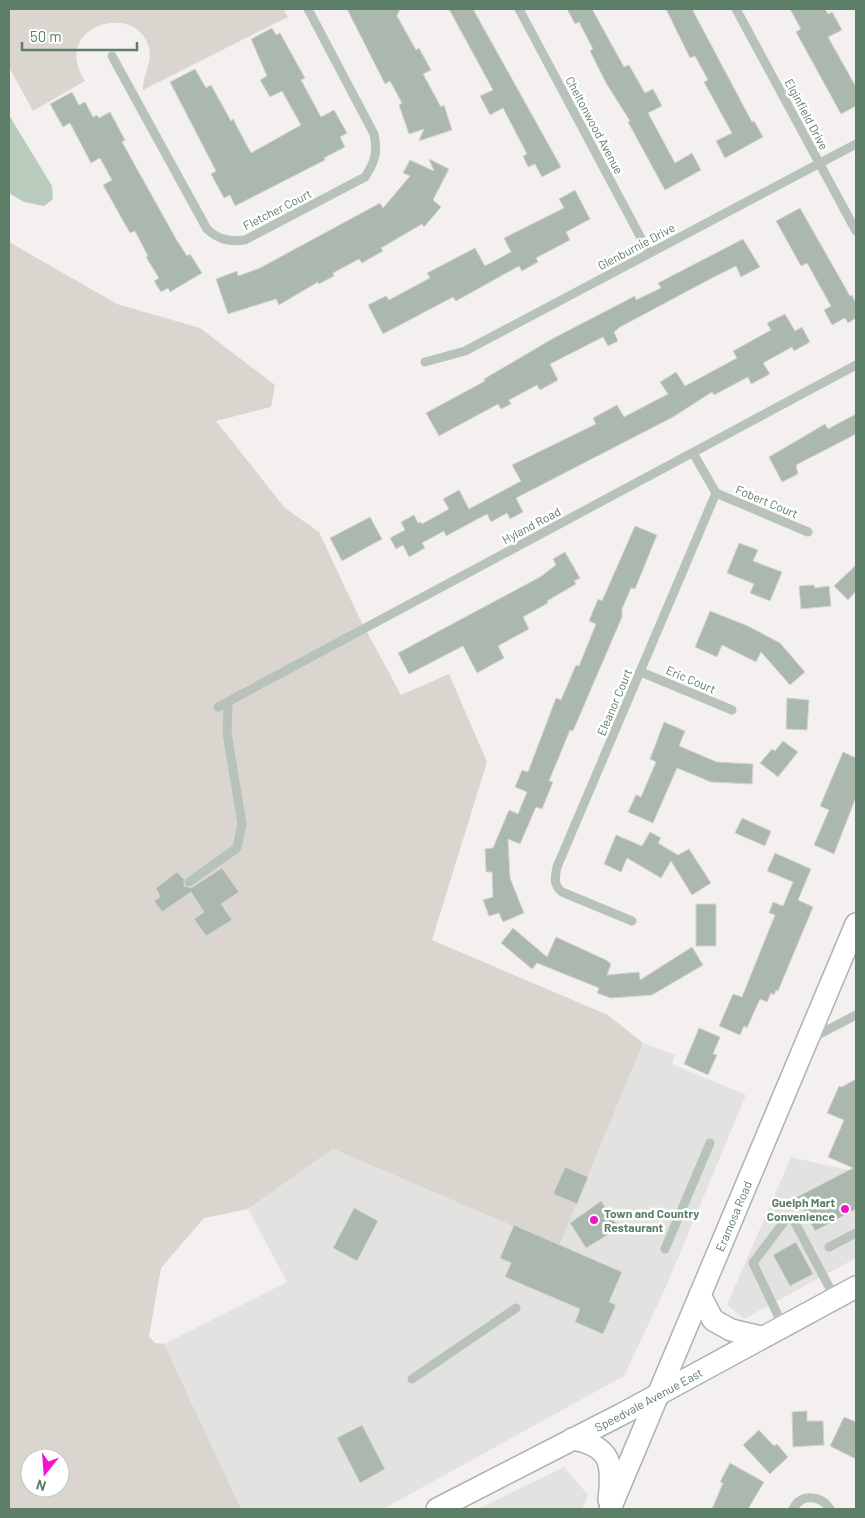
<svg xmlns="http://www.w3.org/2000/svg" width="865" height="1518" viewBox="0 0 865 1518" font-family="Barlow,sans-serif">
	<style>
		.built { fill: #e2e2e0 }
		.green { fill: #dad5cf; fill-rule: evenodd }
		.water { fill: #b8cbbc }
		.building { fill: #aab8ae; stroke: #d6d3d3 }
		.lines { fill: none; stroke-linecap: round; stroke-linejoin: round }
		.major-casing { stroke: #a9b5ad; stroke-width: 24 }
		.minor { stroke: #b7c2bb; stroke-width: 9 }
		.major { stroke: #fff; stroke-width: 21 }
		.poi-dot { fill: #f114ce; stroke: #fff; stroke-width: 2 }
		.labels { text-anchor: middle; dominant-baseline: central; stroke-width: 5; stroke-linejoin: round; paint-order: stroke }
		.street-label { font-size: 12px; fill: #5d7e69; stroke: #fff }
		.poi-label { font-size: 12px; font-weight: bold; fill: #5d7e69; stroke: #fff; text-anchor: end }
	</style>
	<rect width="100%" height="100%" fill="#f5f0f0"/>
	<g class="built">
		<polygon points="643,1043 675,1055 672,1064 746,1095 665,1289 624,1376 383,1509 241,1509 164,1344 287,1282 248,1209 333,1149 559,1246"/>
		<polygon points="791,1157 856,1172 856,1258 744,1319 727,1305"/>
		<polygon points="564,1467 588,1495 582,1509 478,1509"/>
	</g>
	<g class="green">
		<path d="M9 9H283L288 17 143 90C142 75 153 63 149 48 137 0 49 26 85 81L33 111 9 67Z"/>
		<path d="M9 242 117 304 200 328 275 385 271 407 216 421 285 508 319 532 358 615 401 695 449 674 487 762 432 940 608 1015 643 1043 559 1246 333 1149 248 1209 204 1218 161 1268 149 1336 155 1343 164 1344 241 1509H9ZM30 1458H60V1488H30Z"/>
	</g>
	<polygon class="water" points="9,115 52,186 53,199 44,206 24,202 9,193"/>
	<g class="building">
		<polygon points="347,9 400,9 397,16 416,50 419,48 431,70 423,74 441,107 444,105 452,130 419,141 424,129 409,134 399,105 402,103 390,81 385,84"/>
		<polygon points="449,9 473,9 561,167 542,177 535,164 528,167 523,156 527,154 503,108 490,115 480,96 493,90"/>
		<polygon points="567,9 592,9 624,67 629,65 645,93 653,89 662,106 648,113 675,163 692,153 701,170 665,190 628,122 630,121 606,83 590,51 593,49 579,22 575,24"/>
		<polygon points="666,9 692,9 752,122 754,121 763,137 725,158 716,141 732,133 704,82 708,80 695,56 690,58"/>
		<polygon points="790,9 825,9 828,14 832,12 842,30 828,37 856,87 856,106 841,114 796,32 801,29"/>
		<polygon points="272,28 276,35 280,33 305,78 301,80 321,117 334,110 347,133 340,137 345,147 324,158 325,160 235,206 230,195 224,198 211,174 216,171 170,82 195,69 206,88 211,85 231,121 233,119 251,153 301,125 282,91 270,97 260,80 267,76 251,39"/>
		<polygon points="72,92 79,105 85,102 93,117 97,115 99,118 110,112 125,140 122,142 176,239 187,256 190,254 202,273 170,292 168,288 161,292 154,281 159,278 146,257 148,256 135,231 130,233 103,185 112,180 100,158 91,163 70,123 63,127 50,104"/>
		<polygon points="429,159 449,169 433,200 441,207 424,227 422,224 381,248 383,251 362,263 359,259 333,273 334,276 319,284 318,282 279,305 276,299 228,314 216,279 237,271 238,276 260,268 380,203 383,208 410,176 403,173 410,160 434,171"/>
		<polygon points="575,190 590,219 566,232 570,240 536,258 538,262 522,271 519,266 456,301 453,297 383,334 368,305 386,296 389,300 430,278 427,273 475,248 485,266 511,252 504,238 564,208 559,199"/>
		<polygon points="800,208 850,296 852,295 856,303 856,318 848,323 845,318 832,325 824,310 831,306 807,263 801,266 776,221"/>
		<polygon points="743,239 760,267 741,277 736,266 712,278 620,327 614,332 618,341 608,346 603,337 550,364 558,380 540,390 537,385 509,400 511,404 501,409 498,404 439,436 426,413 485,381 484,379 552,339 635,296 636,300 661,288 658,283"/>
		<polygon points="785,314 795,331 802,327 810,342 794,351 792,347 763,363 770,374 751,384 748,377 714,395 712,392 673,417 516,498 523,512 510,519 507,513 491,522 487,514 446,536 444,531 422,543 425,548 409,557 403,545 396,549 390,538 405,530 401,522 414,515 418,523 421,522 422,524 449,509 443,499 459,490 469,509 521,481 512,465 596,424 593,418 617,405 624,417 668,394 660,382 676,372 685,386 737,358 733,351 771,330 767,323"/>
		<polygon points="856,414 856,434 796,465 798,474 782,482 769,457 825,424 828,429"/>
		<polygon points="370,517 382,539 342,561 330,538"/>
		<polygon points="635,526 657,535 635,589 631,588 622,609 622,617 573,731 570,730 549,781 553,782 542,809 536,807 520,844 508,839 510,878 524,913 503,922 499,913 489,916 483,900 493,897 492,872 486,872 485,849 493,848 509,810 518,814 527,792 515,787 522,770 528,772 556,698 561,700 576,665 579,666 596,624 589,621 598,599 602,601"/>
		<polygon points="739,543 758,550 753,561 782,572 770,601 750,593 754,584 727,573"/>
		<polygon points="565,552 580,578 574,581 576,584 547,601 548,603 523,617 529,629 498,646 504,658 477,673 463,646 409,674 398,653 540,577 556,565 553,559"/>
		<polygon points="856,565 856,591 848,600 834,586"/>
		<polygon points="814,585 815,588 829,586 831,606 801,609 799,586"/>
		<polygon points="710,611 748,626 780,643 805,672 790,685 761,652 756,662 722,645 717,657 695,647"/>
		<polygon points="787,698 809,700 807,730 786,729"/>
		<polygon points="664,722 685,731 679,746 717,762 753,764 752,784 711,782 677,768 653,823 628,812 636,795 641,797 656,762 650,759"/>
		<polygon points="783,741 798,752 778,777 760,763 772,749 775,751"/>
		<polygon points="843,752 856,758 856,797 834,854 814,845 829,810 820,806"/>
		<polygon points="742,818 771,831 765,846 735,833"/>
		<polygon points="650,832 661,838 658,843 678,855 689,849 711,883 692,895 671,861 661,878 627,858 621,872 604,864 616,835 642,846"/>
		<polygon points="775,853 811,869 798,900 813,907 778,991 776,990 774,995 771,993 767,1002 760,999 747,1028 744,1026 740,1035 719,1026 733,994 742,997 775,915 769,913 773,902 783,906 793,882 767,871"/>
		<polygon points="222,868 239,892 221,904 232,920 206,936 194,919 204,912 191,892 162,912 154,901 160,897 156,888 177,872 184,879 184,886 191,888"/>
		<rect x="696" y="904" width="20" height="42"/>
		<polygon points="513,928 547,957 556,937 606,960 611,964 607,975 639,972 640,980 692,947 703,965 652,995 611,998 597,993 599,988 537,963 532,969 501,943"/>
		<polygon points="699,1028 720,1037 713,1054 717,1055 708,1075 684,1064"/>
		<polygon points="856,1079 856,1209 815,1231 797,1197 853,1168 828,1157 844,1120 827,1113 839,1086 842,1087"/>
		<polygon points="565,1167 588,1177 577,1204 553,1194"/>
		<polygon points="601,1201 619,1228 586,1248 570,1223"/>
		<polygon points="354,1208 378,1221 357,1261 333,1248"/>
		<polygon points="514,1225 622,1272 609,1302 616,1305 603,1334 575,1322 580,1309 505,1277 511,1263 500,1258"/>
		<polygon points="796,1242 813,1274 790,1286 773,1255"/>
		<polygon points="807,1411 807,1421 823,1421 824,1445 793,1447 792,1412"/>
		<polygon points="844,1417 856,1422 856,1459 830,1446"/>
		<polygon points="362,1425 385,1469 360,1483 337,1438"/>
		<polygon points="759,1430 774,1446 777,1444 788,1457 770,1474 743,1445"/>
		<polygon points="730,1463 764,1482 748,1509 712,1509 723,1483 720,1482"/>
	</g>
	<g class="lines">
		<g class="major-casing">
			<g id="major">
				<polyline points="700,1295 713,1320 731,1330 761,1337"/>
				<path d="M572 1439C612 1446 613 1464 609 1500"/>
				<path id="s1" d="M437 1509 624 1413 856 1287"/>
				<path id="s2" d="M610 1509 856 924"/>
			</g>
		</g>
		<g class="minor">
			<polyline points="519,9 649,253"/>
			<polyline points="736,9 856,231"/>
			<path d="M112 56 207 229C219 240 229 242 245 240L365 177C375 162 378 152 374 134L308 9"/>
			<polyline points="425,362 465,351 856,144"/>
			<polyline points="693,453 716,493"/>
			<polyline points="716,493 808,532"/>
			<polyline points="641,672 732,710"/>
			<polyline points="218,707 856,365"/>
			<polyline points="189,882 237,848 242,824 227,733 228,702"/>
			<path d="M632 921 562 892C553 885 555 877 557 867L716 493"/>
			<polyline points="812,1038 856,1015"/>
			<polyline points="829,1247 856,1233"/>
			<polyline points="665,1249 710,1143"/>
			<polyline points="783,1326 753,1263 786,1219 793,1219 835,1298"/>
			<polyline points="412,1379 516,1308"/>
			<path d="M793 1509C801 1493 821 1495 830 1509"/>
		</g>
		<use href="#major" class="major"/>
	</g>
	<g class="poi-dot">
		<circle cx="845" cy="1209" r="5"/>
		<circle cx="594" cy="1220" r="5"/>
	</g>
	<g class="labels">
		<g class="street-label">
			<text transform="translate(807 114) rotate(62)">Elginfield Drive</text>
			<text transform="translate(595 125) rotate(62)">Cheltonwood Avenue</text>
			<text transform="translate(277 209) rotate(-27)">Fletcher Court</text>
			<text transform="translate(636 246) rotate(-28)">Glenburnie Drive</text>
			<text transform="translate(767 501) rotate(23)">Fobert Court</text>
			<text transform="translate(531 525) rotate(-28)">Hyland Road</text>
			<text transform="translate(691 679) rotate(23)">Eric Court</text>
			<text transform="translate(614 702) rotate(-67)">Eleanor Court</text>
			<text stroke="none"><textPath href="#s2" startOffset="318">Eramosa Road</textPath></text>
			<text stroke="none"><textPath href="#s1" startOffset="238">Speedvale Avenue East</textPath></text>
		</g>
		<g class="poi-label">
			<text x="835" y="1202">Guelph Mart<tspan x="835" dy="14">Convenience</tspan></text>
			<text x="604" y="1213" text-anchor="start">Town and Country<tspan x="604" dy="14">Restaurant</tspan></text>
		</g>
	</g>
	<rect width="865" height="1518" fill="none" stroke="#5d7e69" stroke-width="20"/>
	<g transform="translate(45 1473) rotate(197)"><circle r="24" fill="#ffffff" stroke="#becbc3"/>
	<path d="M0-4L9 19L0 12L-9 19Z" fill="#f114ce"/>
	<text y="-8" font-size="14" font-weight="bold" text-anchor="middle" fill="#5d7e69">N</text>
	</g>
	<path d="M22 42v8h115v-8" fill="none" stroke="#5d7e69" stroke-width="2.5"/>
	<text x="30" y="42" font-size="15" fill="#5d7e69" stroke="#ffffff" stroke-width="4" paint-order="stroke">50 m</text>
</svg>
